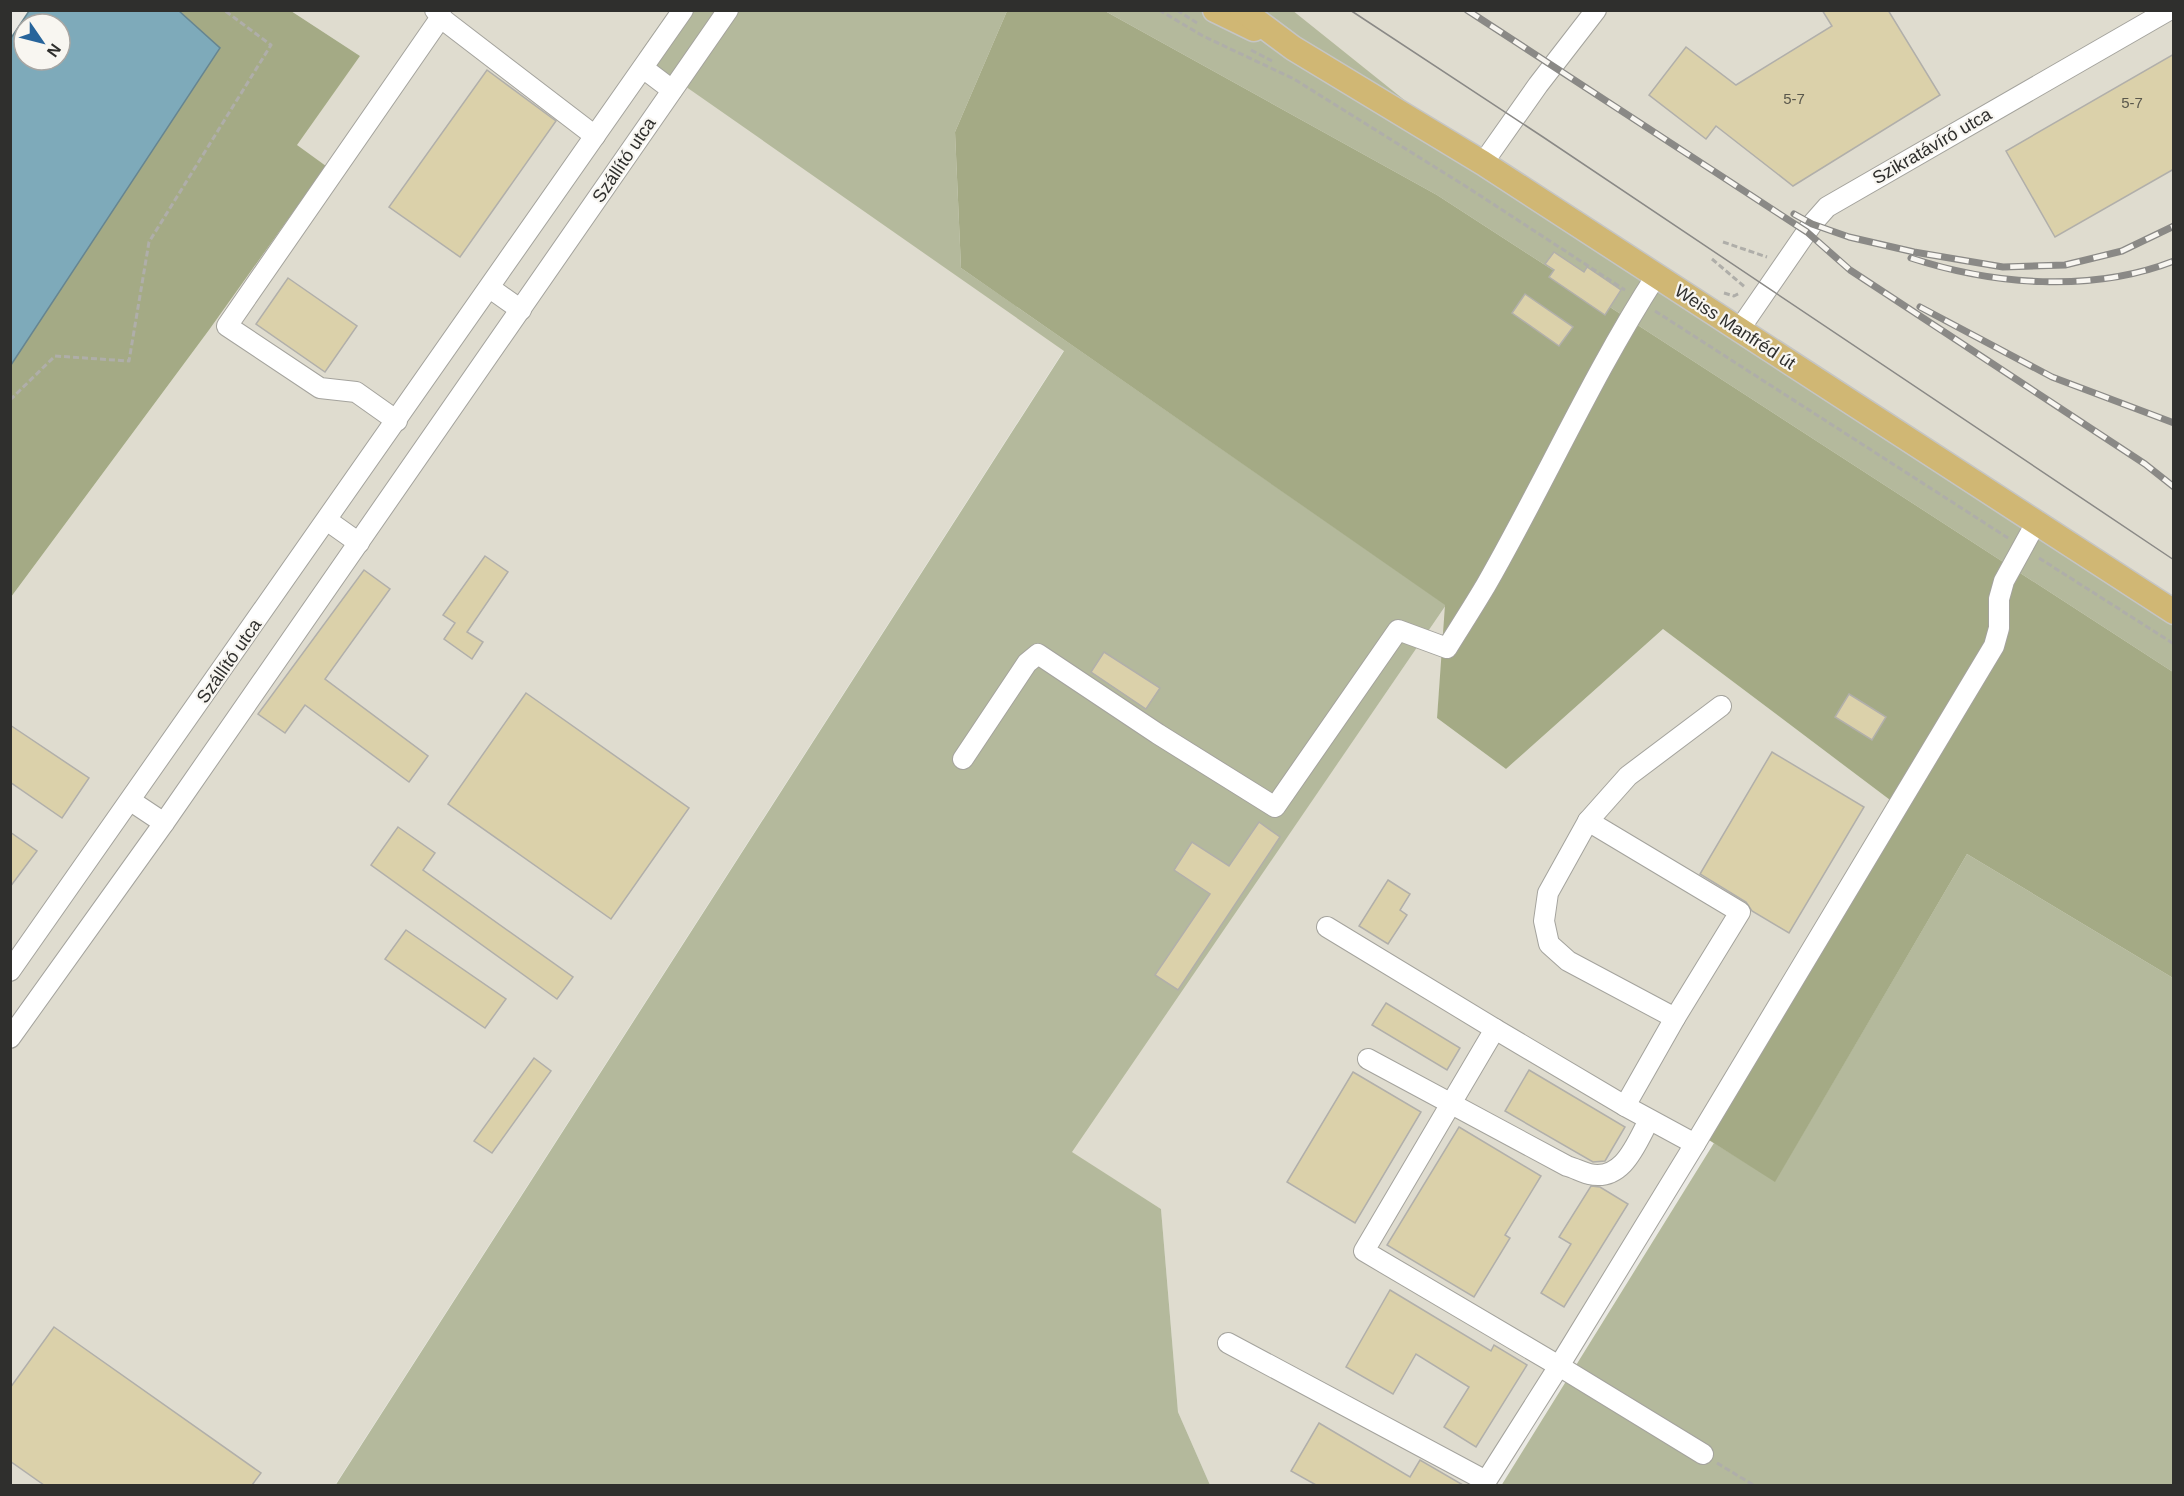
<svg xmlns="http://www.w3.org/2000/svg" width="2184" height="1496" viewBox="0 0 2184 1496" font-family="Helvetica,sans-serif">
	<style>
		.built { fill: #dfdccf }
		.green { fill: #b4b99c }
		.forest { fill: #a4aa85 }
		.water { fill: #7eaaba; stroke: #668590; stroke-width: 1.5; fill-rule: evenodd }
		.building { fill: #dbd1aa; stroke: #b1afaa; stroke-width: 1.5 }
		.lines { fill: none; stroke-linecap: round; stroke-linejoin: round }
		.minor-casing { stroke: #a4a39d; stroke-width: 22 }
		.major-casing { stroke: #c5c5c4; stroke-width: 27 }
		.path { stroke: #afaea9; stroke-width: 3; stroke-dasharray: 6 3; stroke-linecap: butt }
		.minor { stroke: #fff; stroke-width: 20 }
		.major { stroke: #d0b774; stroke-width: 24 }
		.tram { stroke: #8a8986; stroke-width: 1.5 }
		.rail-casing { stroke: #8a8986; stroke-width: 7 }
		.rail { stroke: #f8f6f1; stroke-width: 4.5; stroke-dasharray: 14; stroke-linecap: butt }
		.labels { text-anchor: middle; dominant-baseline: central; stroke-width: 4.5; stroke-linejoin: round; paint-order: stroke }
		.number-label { font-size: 15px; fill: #5a584c }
		.street-label { font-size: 18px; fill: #2f2f2d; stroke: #f8f6f1 }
	</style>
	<rect width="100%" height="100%" fill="#eae9e3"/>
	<g class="built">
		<polygon points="291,11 669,11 640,54 1064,350 335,1485 11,1486 11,597 209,330 326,166 296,145 360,56"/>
		<polygon points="1292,11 2173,11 2173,612 1483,163"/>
		<polygon points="1446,605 1437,718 1506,769 1663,629 1906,812 1701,1135 1485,1485 1210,1485 1178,1412 1161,1209 1071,1152"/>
	</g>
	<g class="green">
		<polygon points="1292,10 1483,163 2173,612 2173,672 1437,195 1105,11"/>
		<polygon points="669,11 1007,11 955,132 961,268 1446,605 1072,1152 1161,1209 1178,1412 1210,1485 335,1486 1064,351 639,54"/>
		<polygon points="1967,854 2173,978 2173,1485 1501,1486 1714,1143 1775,1181"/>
	</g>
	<g class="forest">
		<polygon points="179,11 291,11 360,56 297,145 326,166 209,330 11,597 11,365 220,48"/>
		<polygon points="1007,11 1105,11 1437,195 2173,672 2173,978 1967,854 1775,1182 1701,1135 1906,812 1663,629 1506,769 1437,718 1445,605 961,268 955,132"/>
	</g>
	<path class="water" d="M29 11H179L220 48 11 365V38ZM24 24H60V60H24Z"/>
	<g class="building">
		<polygon points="1822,10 1888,10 1940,95 1793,186 1716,126 1706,139 1649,95 1686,47 1736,85 1832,26"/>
		<polygon points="2174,54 2174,169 2055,237 2006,151"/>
		<polygon points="487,70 556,121 460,257 389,207"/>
		<polygon points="1554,252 1584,272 1587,267 1621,290 1605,315 1549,277 1554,270 1545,264"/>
		<polygon points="288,278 357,326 325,372 256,324"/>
		<polygon points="1525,294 1573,327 1559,346 1512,313"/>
		<polygon points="485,556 508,572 467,632 483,642 472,659 444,639 455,623 443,615"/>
		<polygon points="364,570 390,589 325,679 428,756 409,782 305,705 285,733 258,714"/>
		<polygon points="1104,652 1160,688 1146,709 1091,672"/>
		<polygon points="526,693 689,808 611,919 448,804"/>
		<polygon points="1849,694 1886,717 1872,740 1835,717"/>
		<polygon points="10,725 89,778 62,818 10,782"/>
		<polygon points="1772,752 1864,807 1789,933 1752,911 1746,902 1700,874"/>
		<polygon points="1259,822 1280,837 1178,990 1155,975 1210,894 1174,870 1192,842 1229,866"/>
		<polygon points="398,827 435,853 423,870 573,977 557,999 371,865"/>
		<polygon points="10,832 37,851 10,887"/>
		<polygon points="1388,880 1410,894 1400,910 1407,915 1388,944 1359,926"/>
		<polygon points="406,930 506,999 485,1028 385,959"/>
		<polygon points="1386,1003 1460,1048 1447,1070 1372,1025"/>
		<polygon points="534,1058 551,1071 492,1153 474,1141"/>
		<polygon points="1529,1070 1625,1127 1605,1161 1593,1162 1505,1111"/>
		<polygon points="1353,1072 1421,1112 1355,1223 1287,1182"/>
		<polygon points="1459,1127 1541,1176 1505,1235 1510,1238 1474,1297 1387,1245"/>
		<polygon points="1591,1186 1600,1187 1628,1204 1564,1307 1541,1293 1571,1244 1559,1237"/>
		<polygon points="1390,1290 1491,1351 1494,1345 1527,1365 1476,1447 1444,1427 1469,1387 1416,1354 1393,1394 1346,1367"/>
		<polygon points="54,1327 261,1473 252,1485 44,1485 10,1461 10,1388"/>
		<polygon points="1319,1423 1410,1477 1420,1460 1463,1485 1316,1485 1291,1471"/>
	</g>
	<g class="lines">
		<g class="minor-casing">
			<g id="minor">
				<polyline points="435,10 445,21 595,136"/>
				<polyline points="643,68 672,90"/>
				<polyline points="1483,163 1538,85 1596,10"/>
				<polyline points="490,288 521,310"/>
				<polyline points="1739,330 1812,224 1827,207 2169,10"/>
				<polyline points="397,421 356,392 320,388 227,326 441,17"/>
				<polyline points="328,521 359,543"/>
				<path d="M963 759 1027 663 1038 654 1158 734 1275 807 1398 630 1447 648C1460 627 1473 607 1486 585 1544 484 1592 375 1656 276"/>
				<polyline points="131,801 164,823"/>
				<polyline points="1588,821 1740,912 1675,1018 1625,1106"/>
				<polyline points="1327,927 1495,1029"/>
				<polyline points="10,971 683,10"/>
				<polyline points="1675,1018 1568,961 1549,944 1544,921 1548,893 1588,821 1628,776 1721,706"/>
				<polyline points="10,1038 164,823 728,10"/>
				<path d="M1368 1059 1567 1166C1574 1168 1582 1172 1589 1174 1623 1182 1636 1144 1649 1120"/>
				<polyline points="1695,1144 1625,1106 1495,1029 1364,1251 1559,1366 1703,1454"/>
				<polyline points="1228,1343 1486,1481"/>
				<polyline points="1483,1486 1559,1366 1695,1144 1994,646 1999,628 1999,599 2004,581 2037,521"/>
			</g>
		</g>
		<g class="major-casing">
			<g id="major">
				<polyline points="1215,10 1254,29"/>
				<polyline points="1242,10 1293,48 1483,163 2174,612"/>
			</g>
		</g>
		<g class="path">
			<polyline points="1159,10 1203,36 1294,79 1470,189 1625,290"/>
			<polyline points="1177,10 1197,23"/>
			<polyline points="1251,50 1272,61"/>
			<polyline points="1723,242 1767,257"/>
			<polyline points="1712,259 1746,288"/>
			<polyline points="1724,293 1734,296 1740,293"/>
			<polyline points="1655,311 2008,538"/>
			<polyline points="10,400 55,356 129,361 149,242 271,45 224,10"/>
			<polyline points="2039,558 2174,644"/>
			<polyline points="1717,1463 1755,1486"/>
		</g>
		<use href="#minor" class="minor"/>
		<use href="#major" class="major"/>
		<polyline class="tram" points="1350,10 1543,137 2174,560"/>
		<g class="rail-casing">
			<g id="rail">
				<polyline points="1467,10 1807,232 1850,270 2145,464 2174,487"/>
				<polyline points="1794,214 1812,224 1849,237 1914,252 2003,267 2065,265 2122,251 2174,226"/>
				<path d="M1911 258C1993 285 2092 293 2174 261"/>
				<polyline points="1920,307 2052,377 2174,423"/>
			</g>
		</g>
		<use href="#rail" class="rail"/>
	</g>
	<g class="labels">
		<g class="number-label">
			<text x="1794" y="98">5-7</text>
			<text x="2132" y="102">5-7</text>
		</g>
		<g class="street-label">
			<text transform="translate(1932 146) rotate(-30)">Szikratávíró utca</text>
			<text transform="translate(624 160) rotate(-56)">Szállító utca</text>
			<text transform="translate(1735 327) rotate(33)">Weiss Manfréd út</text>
			<text transform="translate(229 661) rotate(-55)">Szállító utca</text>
		</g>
	</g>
	<rect width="2184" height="1496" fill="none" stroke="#2f2f2d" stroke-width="24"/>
	<g transform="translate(42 42) rotate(125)"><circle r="28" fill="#f8f6f1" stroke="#a8a6a3" stroke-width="1.5"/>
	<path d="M0-4.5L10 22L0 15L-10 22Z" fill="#27649b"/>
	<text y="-9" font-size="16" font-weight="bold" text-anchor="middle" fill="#2f2f2d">N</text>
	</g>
</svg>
